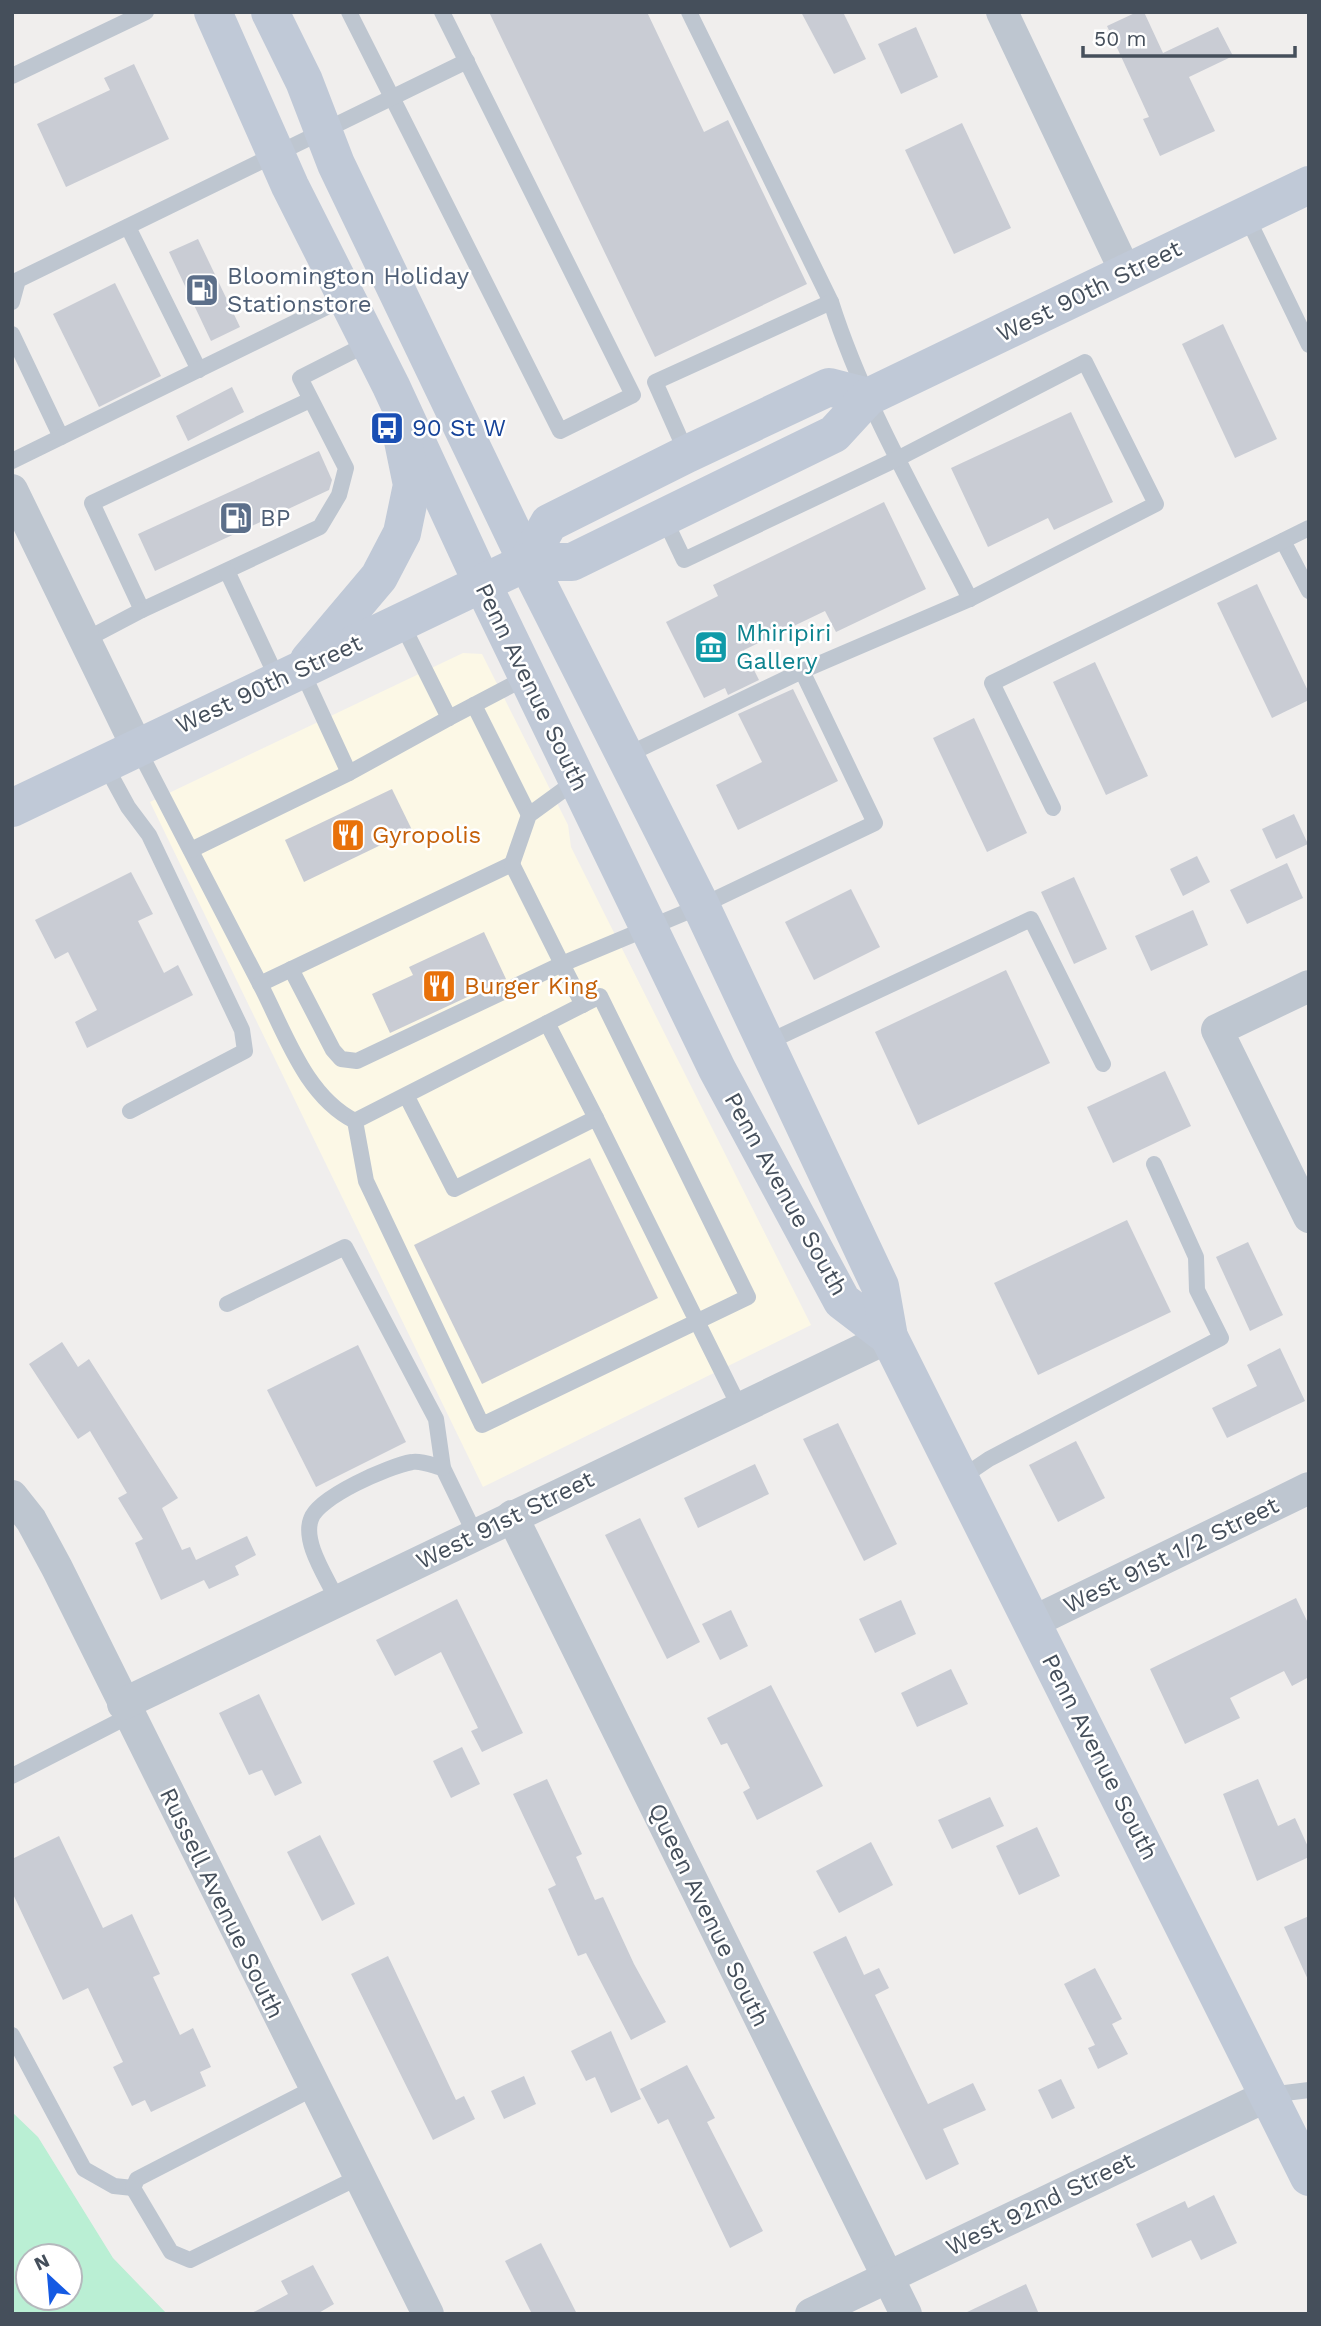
<svg xmlns="http://www.w3.org/2000/svg" width="1321" height="2326" viewBox="0 0 1321 2326" font-family="'Work Sans',sans-serif">
	<style>
		.commercial { fill: #fcf8e6 }
		.green { fill: #baefd4; fill-rule: evenodd }
		.building { fill: #c9ccd4 }
		.lines { fill: none; stroke-linecap: round; stroke-linejoin: round }
		.lane { stroke: #bec6d0; stroke-width: 16 }
		.street { stroke: #bec6d0; stroke-width: 32 }
		.secondary { stroke: #c0c9d7; stroke-width: 38 }
		.labels { text-anchor: middle; dominant-baseline: central; stroke-width: 5; stroke-linejoin: round; paint-order: stroke }
		.service-label { font-size: 24px; fill: #4e5e75; stroke: #fff; text-anchor: start }
		.street-label { font-size: 24px; fill: #454f5b; stroke: #fff }
		.transit-label { font-size: 24px; fill: #164399; stroke: #fff; text-anchor: start }
		.culture-label { font-size: 24px; fill: #0d838f; stroke: #fff; text-anchor: start }
		.food-label { font-size: 24px; fill: #c56008; stroke: #fff; text-anchor: start }
	</style>
	<rect width="100%" height="100%" fill="#f0eeed"/>
	<polygon class="commercial" points="463,653 482,654 568,825 571,847 811,1325 483,1487 150,802"/>
	<path class="green" d="M12 2112 38 2137 113 2258 167 2314H12ZM28 2256H70V2298H28Z"/>
	<g class="building">
		<polygon points="489,12 647,12 704,132 728,120 807,284 655,357"/>
		<polygon points="801,12 843,12 866,59 834,74"/>
		<polygon points="1137,12 1144,12 1163,53 1218,27 1233,56 1189,77 1215,131 1160,156 1143,119 1149,117 1107,26"/>
		<polygon points="916,27 938,77 901,94 878,44"/>
		<polygon points="134,64 169,139 66,187 37,124 110,90 104,78"/>
		<polygon points="962,123 1011,228 954,254 905,150"/>
		<polygon points="198,239 240,327 211,341 169,252"/>
		<polygon points="115,283 161,376 99,407 53,314"/>
		<polygon points="1223,324 1277,439 1235,458 1182,344"/>
		<polygon points="232,387 244,412 188,441 176,416"/>
		<polygon points="1071,412 1113,502 1054,530 1048,518 988,547 951,468"/>
		<polygon points="319,451 332,480 329,490 155,571 138,534"/>
		<polygon points="884,502 926,589 836,632 825,611 744,650 759,680 728,695 725,688 704,698 666,622 718,596 713,585"/>
		<polygon points="1257,584 1309,693 1309,700 1272,718 1217,603"/>
		<polygon points="1095,662 1148,776 1106,795 1053,682"/>
		<polygon points="793,689 838,781 738,830 716,785 762,762 738,714"/>
		<polygon points="974,718 1027,833 987,852 933,738"/>
		<polygon points="392,789 412,830 304,882 285,840"/>
		<polygon points="1294,814 1308,844 1276,859 1262,829"/>
		<polygon points="1197,856 1210,882 1183,896 1170,869"/>
		<polygon points="1287,863 1303,898 1247,924 1230,890"/>
		<polygon points="131,872 153,914 138,921 164,973 178,965 193,995 87,1048 75,1022 97,1010 68,952 55,959 35,920"/>
		<polygon points="1074,877 1107,949 1074,964 1041,892"/>
		<polygon points="851,889 880,947 814,980 785,922"/>
		<polygon points="1193,910 1208,945 1151,971 1135,936"/>
		<polygon points="484,932 506,979 390,1033 372,994 413,975 409,967"/>
		<polygon points="1006,970 1050,1063 918,1125 875,1032"/>
		<polygon points="1165,1071 1191,1126 1113,1163 1087,1107"/>
		<polygon points="590,1158 658,1298 482,1384 414,1245"/>
		<polygon points="1127,1220 1171,1312 1038,1375 994,1283"/>
		<polygon points="1248,1242 1283,1315 1250,1331 1216,1257"/>
		<polygon points="62,1342 78,1367 89,1359 178,1498 162,1508 182,1550 190,1547 196,1560 247,1536 256,1555 235,1566 239,1575 209,1589 204,1580 161,1600 135,1543 143,1539 118,1498 127,1493 90,1431 78,1439 29,1364"/>
		<polygon points="358,1345 406,1442 316,1487 267,1390"/>
		<polygon points="1280,1348 1305,1401 1227,1438 1212,1408 1257,1386 1247,1365"/>
		<polygon points="838,1423 897,1544 864,1561 803,1439"/>
		<polygon points="1076,1441 1105,1498 1058,1522 1029,1465"/>
		<polygon points="755,1464 769,1494 698,1528 684,1498"/>
		<polygon points="640,1518 700,1642 667,1659 605,1535"/>
		<polygon points="1296,1598 1309,1625 1309,1677 1292,1686 1284,1671 1230,1698 1240,1718 1185,1744 1150,1669"/>
		<polygon points="457,1599 523,1733 482,1752 471,1731 478,1728 441,1652 395,1676 376,1640"/>
		<polygon points="901,1600 916,1634 875,1653 859,1619"/>
		<polygon points="731,1610 748,1646 720,1660 702,1624"/>
		<polygon points="951,1669 968,1704 917,1727 901,1693"/>
		<polygon points="771,1685 823,1786 757,1820 743,1792 750,1788 727,1743 721,1745 707,1718"/>
		<polygon points="259,1694 302,1783 275,1796 262,1770 249,1775 219,1713"/>
		<polygon points="462,1747 480,1784 451,1798 433,1761"/>
		<polygon points="547,1779 582,1854 576,1857 595,1900 603,1897 634,1964 666,2022 631,2040 586,1953 578,1956 548,1889 556,1885 513,1794"/>
		<polygon points="1258,1779 1278,1826 1295,1818 1309,1849 1309,1857 1257,1881 1223,1794"/>
		<polygon points="990,1797 1004,1826 952,1849 938,1820"/>
		<polygon points="1037,1827 1060,1876 1019,1895 996,1846"/>
		<polygon points="320,1835 355,1904 322,1921 287,1852"/>
		<polygon points="59,1836 103,1928 132,1914 160,1974 153,1977 180,2035 193,2028 211,2067 200,2072 206,2086 151,2112 145,2100 132,2106 113,2067 123,2062 88,1988 63,2000 12,1892 12,1859"/>
		<polygon points="871,1842 893,1885 839,1913 816,1871"/>
		<polygon points="1309,1916 1309,1982 1284,1927"/>
		<polygon points="846,1936 864,1975 879,1968 889,1988 875,1995 928,2104 973,2083 986,2110 943,2129 959,2164 926,2180 813,1952"/>
		<polygon points="388,1956 456,2100 464,2096 475,2119 433,2140 351,1974"/>
		<polygon points="1095,1968 1122,2019 1112,2024 1128,2054 1098,2069 1088,2048 1095,2045 1064,1984"/>
		<polygon points="611,2031 641,2099 611,2113 595,2077 586,2081 571,2051"/>
		<polygon points="687,2065 715,2118 707,2122 763,2231 730,2248 668,2119 658,2124 640,2089"/>
		<polygon points="524,2076 536,2104 504,2119 491,2091"/>
		<polygon points="1061,2079 1075,2108 1052,2119 1038,2090"/>
		<polygon points="1214,2195 1237,2243 1201,2260 1191,2240 1152,2258 1136,2224 1185,2201 1188,2208"/>
		<polygon points="541,2243 577,2314 532,2314 505,2261"/>
		<polygon points="313,2265 334,2304 317,2314 250,2314 288,2294 281,2281"/>
		<polygon points="1026,2284 1039,2314 963,2314"/>
	</g>
	<g class="lines">
		<g class="lane">
			<polyline points="349,12 560,431 633,395 442,12"/>
			<path d="M689 12 831 302C864 406 921 502 970 599"/>
			<polyline points="12,76 146,12"/>
			<polyline points="1246,215 1309,345"/>
			<polyline points="128,227 199,370"/>
			<polyline points="12,302 18,280 467,61"/>
			<polyline points="12,334 61,437"/>
			<polyline points="310,400 92,503 142,610 320,527 339,495 346,468 300,378 369,343"/>
			<polyline points="687,454 655,382 831,302"/>
			<polyline points="12,461 345,298"/>
			<polyline points="663,516 684,560 899,458 1085,362 1156,504 970,599 802,671"/>
			<polyline points="1283,541 1309,591"/>
			<polyline points="227,571 278,680"/>
			<polyline points="401,622 449,718 527,677"/>
			<polyline points="85,640 142,610"/>
			<polyline points="474,705 529,815"/>
			<polyline points="137,747 260,984 512,864 562,964 701,906 875,823 802,671 625,756"/>
			<polyline points="104,763 128,807 149,835 242,1030 245,1051 130,1111"/>
			<polyline points="349,773 449,718"/>
			<polyline points="1053,808 992,683 1309,528"/>
			<polyline points="191,850 349,773 301,669"/>
			<polyline points="512,864 529,815 577,780"/>
			<polyline points="291,969 333,1050 341,1059 357,1061 562,964 583,1005"/>
			<path d="M260 984C285 1032 305 1096 355 1121"/>
			<polyline points="547,1023 596,1118"/>
			<polyline points="766,1043 1031,919 1103,1064"/>
			<polyline points="406,1095 355,1121 366,1181 482,1425 748,1297 600,996 406,1095 454,1189 596,1118 740,1408"/>
			<polyline points="227,1304 345,1247 436,1419 443,1468 475,1534"/>
			<polyline points="961,1478 989,1459 1221,1338 1197,1290 1196,1257 1154,1164"/>
			<path d="M337 1600C328 1579 302 1543 311 1519 318 1497 389 1466 412 1462 421 1460 434 1466 443 1468"/>
			<polyline points="12,1776 129,1716"/>
			<polyline points="12,2035 84,2169 114,2186 133,2188"/>
			<polyline points="314,2088 137,2179 133,2188 171,2252 190,2260 359,2177"/>
			<polyline points="1269,2095 1309,2090"/>
		</g>
		<g class="street">
			<polyline points="1002,12 1126,273"/>
			<polyline points="12,490 137,747"/>
			<polyline points="1309,986 1217,1030 1309,1217"/>
			<polyline points="12,1496 31,1520 57,1568 428,2314"/>
			<polyline points="512,1516 906,2314"/>
			<polyline points="1033,1622 1309,1488"/>
			<polyline points="123,1704 889,1337"/>
			<polyline points="811,2314 1269,2095"/>
		</g>
		<g class="secondary">
			<polyline points="213,12 290,186 391,386 483,585 717,1069 842,1301 889,1337"/>
			<polyline points="270,12 304,81 336,164 527,562 701,906 880,1286 889,1337 1309,2177"/>
			<polyline points="527,562 549,523 687,454 829,387 868,397"/>
			<polyline points="309,660 379,577 402,533 412,485 403,441"/>
			<polyline points="12,808 527,562 572,562 834,434 868,397 1309,185"/>
		</g>
	</g>
	<defs>
		<g id="fuel-square" transform="scale(1.75)"><rect x="-9" y="-9" width="18" height="18" rx="4" fill="#5c6f8a" stroke="#fff"/><path d="M-5.5-6h7V0h2V4h1.3V-2.5L3-4.5l.8-.8L6-3V5H2.5V1h-1V6h-7ZM-4.2-4.7v3.2H.2V-4.7Z" fill="#fff"/></g>
		<g id="bus-square" transform="scale(1.75)"><rect x="-9" y="-9" width="18" height="18" rx="4" fill="#1a4fb4" stroke="#fff"/><path d="M-5-6H5V4H4V6H2V4H-2V6H-4V4H-5ZM-3.5-4V0h7V-4ZM-3.5 1.2v1.5H-2V1.2ZM2 1.2v1.5H3.5V1.2Z" fill="#fff"/></g>
		<g id="museum-square" transform="scale(1.75)"><rect x="-9" y="-9" width="18" height="18" rx="4" fill="#0f9aa8" stroke="#fff"/><path d="M0-6L6-3V-2H-6V-3ZM-5-1h2V3h-2ZM-1-1h2V3h-2ZM3-1h2V3H3ZM-6 4H6V6H-6Z" fill="#fff"/></g>
		<g id="restaurant-square" transform="scale(1.75)"><rect x="-9" y="-9" width="18" height="18" rx="4" fill="#e8710a" stroke="#fff"/><path d="M-5-6h1v4h1v-4h1v4h1v-4h1v5L-1.5 .5V6h-2V.5L-5-1ZM5-6V6H3V1.5H1.5Q1.5-4 5-6Z" fill="#fff"/></g>
	</defs>
	<g fill-rule="evenodd">
		<use href="#fuel-square" x="202" y="290"/>
		<use href="#bus-square" x="387" y="428"/>
		<use href="#fuel-square" x="236" y="518"/>
		<use href="#museum-square" x="711" y="647"/>
		<use href="#restaurant-square" x="348" y="835"/>
		<use href="#restaurant-square" x="439" y="986"/>
	</g>
	<g class="labels">
		<g class="service-label">
			<text x="227" y="276">Bloomington Holiday<tspan x="227" dy="28">Stationstore</tspan></text>
			<text x="260" y="518">BP</text>
		</g>
		<g class="street-label">
			<text transform="translate(1089 291) rotate(-26)">West 90th Street</text>
			<text transform="translate(269 684) rotate(-25)">West 90th Street</text>
			<text transform="translate(532 687) rotate(64)">Penn Avenue South</text>
			<text transform="translate(786 1194) rotate(61)">Penn Avenue South</text>
			<text transform="translate(505 1520) rotate(-26)">West 91st Street</text>
			<text transform="translate(1171 1555) rotate(-26)">West 91st 1/2 Street</text>
			<text transform="translate(1100 1757) rotate(63)">Penn Avenue South</text>
			<text transform="translate(222 1903) rotate(64)">Russell Avenue South</text>
			<text transform="translate(709 1915) rotate(64)">Queen Avenue South</text>
			<text transform="translate(1040 2204) rotate(-26)">West 92nd Street</text>
		</g>
		<g class="transit-label">
			<text x="412" y="428">90 St W</text>
		</g>
		<g class="culture-label">
			<text x="736" y="633">Mhiripiri<tspan x="736" dy="28">Gallery</tspan></text>
		</g>
		<g class="food-label">
			<text x="372" y="835">Gyropolis</text>
			<text x="464" y="986">Burger King</text>
		</g>
	</g>
	<rect width="1321" height="2326" fill="none" stroke="#454f5b" stroke-width="28"/>
	<g transform="translate(49 2277) rotate(334)"><circle r="33" fill="#ffffff" stroke="#b5b9bd" stroke-width="2"/>
	<path d="M0-5L12 26L0 18L-12 26Z" fill="#155ae3"/>
	<text y="-10" font-size="19" font-weight="bold" text-anchor="middle" fill="#454f5b">N</text>
	</g>
	<path d="M1083 46v10h212v-10" fill="none" stroke="#454f5b" stroke-width="3.5"/>
	<text x="1094" y="46" font-size="21" fill="#454f5b" stroke="#ffffff" stroke-width="5" paint-order="stroke">50 m</text>
</svg>
